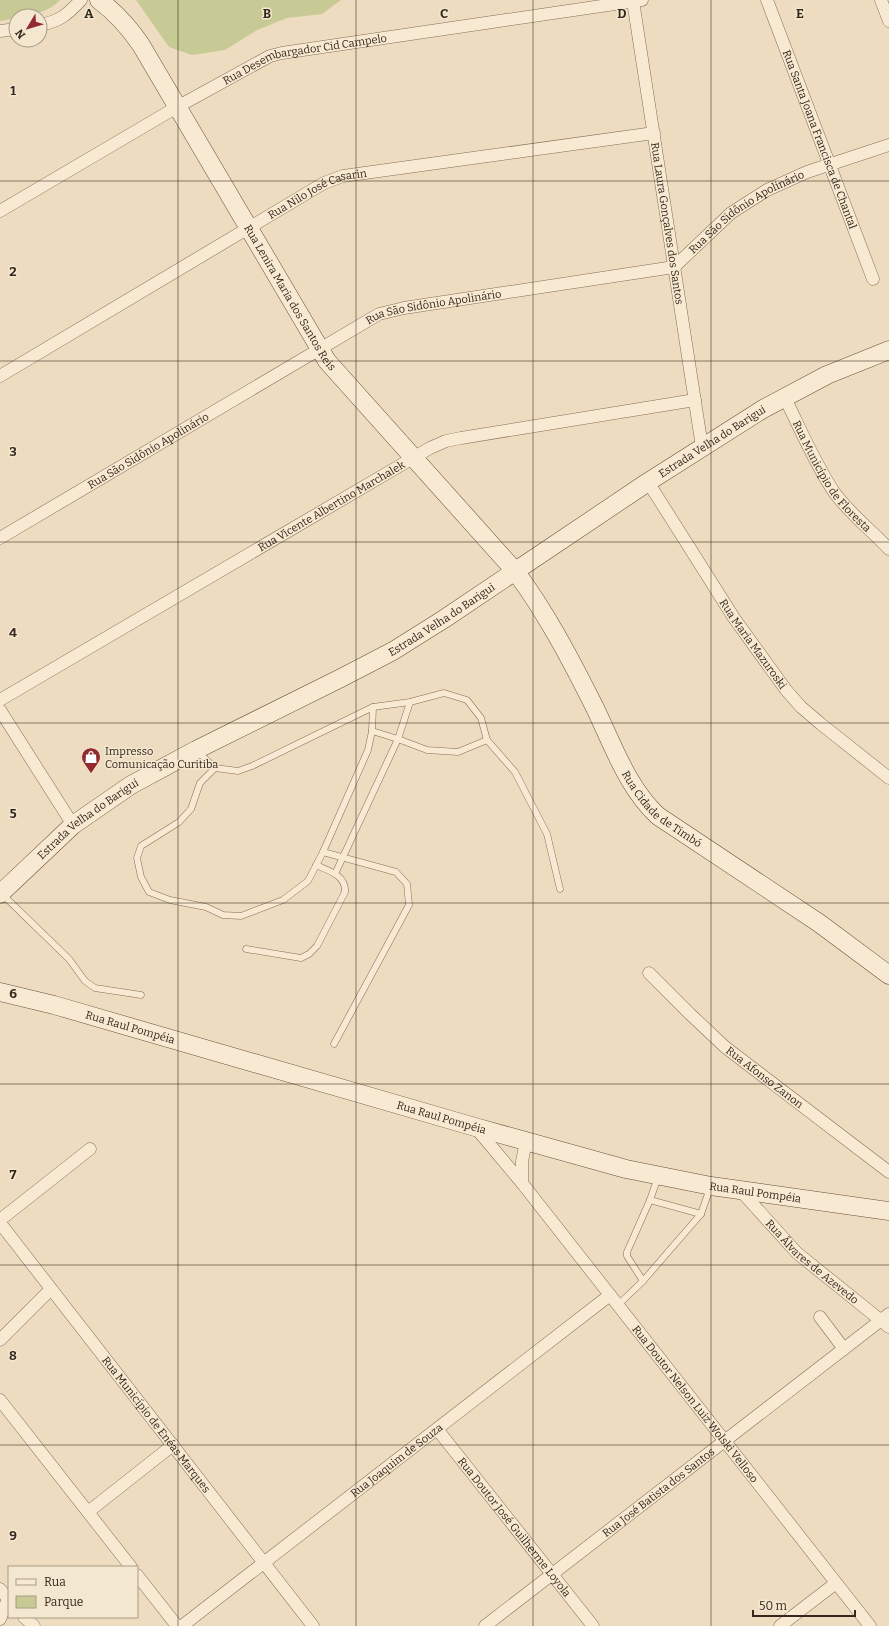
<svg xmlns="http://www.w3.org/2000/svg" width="889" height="1626" viewBox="0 0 889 1626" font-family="Bitter,serif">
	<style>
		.green { fill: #c7ca94 }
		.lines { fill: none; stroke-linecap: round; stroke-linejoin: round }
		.lane-casing { stroke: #856d58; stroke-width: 7 }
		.street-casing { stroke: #856d58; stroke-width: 13 }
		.secondary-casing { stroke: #674f3b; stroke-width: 19 }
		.lane { stroke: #f8ead2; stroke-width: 6 }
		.street { stroke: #f8ead2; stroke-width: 12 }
		.secondary { stroke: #f8ead2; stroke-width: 18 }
		.grid { fill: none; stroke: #35271c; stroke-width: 1; stroke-opacity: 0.55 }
		.labels { text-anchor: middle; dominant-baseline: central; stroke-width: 3; stroke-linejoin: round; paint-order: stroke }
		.street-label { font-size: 11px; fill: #35271c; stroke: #f4e7cf }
		.poi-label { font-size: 11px; fill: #35271c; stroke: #f4e7cf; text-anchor: start }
		.grid-label { font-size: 13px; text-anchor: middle; font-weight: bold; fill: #35271c; stroke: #f4e7cf; stroke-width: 3; stroke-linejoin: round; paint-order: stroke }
	</style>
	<rect width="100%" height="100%" fill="#eddcbf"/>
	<g class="green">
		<path d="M0 0H60C49 12 31 16 16 16V18L0 21Z"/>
		<polygon points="136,0 341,0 322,14 287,18 257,30 225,50 192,55 169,47"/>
	</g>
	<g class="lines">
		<g class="lane-casing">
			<g id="lane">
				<polyline points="372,731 398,739 427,750 458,752 487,740"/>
				<polyline points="197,751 215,768 238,771 252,766 373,707 410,702 444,693 467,700 481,718 487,740 515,772 547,834 560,889"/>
				<polyline points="215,768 200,783 191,809 179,822 141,846 137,858 141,877 149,892 170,900 206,907 223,915 241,916 283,900 308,881 323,852 368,750 372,731 373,707"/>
				<polyline points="323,852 396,872 407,884 409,905 334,1044"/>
				<polyline points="335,874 398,739 410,702"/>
				<polyline points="2,894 69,959 85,981 95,988 141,995"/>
				<path d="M246 949 301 958 309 954 317 946 345 892C346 875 329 871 316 865"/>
				<polyline points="650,1200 701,1214 710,1188"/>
				<polyline points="643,1281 701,1214"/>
				<polyline points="618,1305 643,1281 627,1256 627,1252 650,1200 658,1177"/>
			</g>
		</g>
		<g class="street-casing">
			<g id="street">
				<path id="s1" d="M767 0 873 279"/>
				<polyline points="881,0 889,21"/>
				<path id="s2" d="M633 1 702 447"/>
				<path d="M40 25C60 21 67 15 81 0"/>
				<polyline points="0,31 16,29"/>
				<path id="s3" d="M0 211 177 107 270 56 282 53 642 0"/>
				<path id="s4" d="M0 376 324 183 343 176 654 133"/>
				<path id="s5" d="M784 396C800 428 814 462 834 492 849 513 871 530 889 549"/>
				<path id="s6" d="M648 482 734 618 786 690 801 707 821 724 889 778"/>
				<path id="s7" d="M0 538 379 314 404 308 674 267 731 213 767 190 807 172 889 145"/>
				<path id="s8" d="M0 700 430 448 446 441 461 438 695 400"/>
				<polyline points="0,710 73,825"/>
				<path id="s9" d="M649 973 690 1014 725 1047 889 1172"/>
				<path id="s10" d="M475 1127 522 1183 870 1626"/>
				<polyline points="522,1183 522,1161 526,1142"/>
				<path id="s11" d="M740 1190 797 1253 889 1327"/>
				<polyline points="0,1220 90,1149"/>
				<path id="s12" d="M0 1223 313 1626"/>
				<polyline points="820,1317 844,1349"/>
				<polyline points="0,1340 51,1289"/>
				<polyline points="0,1400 131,1567"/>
				<path id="s13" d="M437 1429 593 1626"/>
				<polyline points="88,1512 173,1445"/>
				<polyline points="137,1575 177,1626"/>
				<polyline points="0,1589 9,1600"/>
				<polyline points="24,1617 34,1626"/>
				<polyline points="0,1619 8,1599"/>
				<path id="s14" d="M182 1626 610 1295"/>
				<path id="s15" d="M485 1626 889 1314"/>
				<polyline points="780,1626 836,1583"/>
			</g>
		</g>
		<g class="secondary-casing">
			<g id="secondary">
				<path id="s16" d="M99 0C116 13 129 27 141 45L327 361 515 571C546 612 572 662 595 708 613 745 627 787 658 816L819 923 889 975"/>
				<path id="s17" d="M0 894 73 825 131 785 196 750 341 678 393 651 444 619 648 482 763 409 827 375 889 350"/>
				<path id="s18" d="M0 992 54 1005 475 1127 626 1169 711 1186 889 1211"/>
			</g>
		</g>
		<use href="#lane" class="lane"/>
		<use href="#street" class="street"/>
		<use href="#secondary" class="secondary"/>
	</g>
	<path class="grid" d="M178 0V1626M356 0V1626M533 0V1626M711 0V1626M0 181H889M0 361H889M0 542H889M0 723H889M0 903H889M0 1084H889M0 1265H889M0 1445H889"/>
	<defs>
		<g id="shop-pin" transform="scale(1)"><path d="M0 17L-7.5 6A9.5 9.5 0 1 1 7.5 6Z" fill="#932931" stroke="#f4e7cf"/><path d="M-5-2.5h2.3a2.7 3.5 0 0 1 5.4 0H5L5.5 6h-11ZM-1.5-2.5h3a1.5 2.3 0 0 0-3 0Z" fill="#fff"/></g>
	</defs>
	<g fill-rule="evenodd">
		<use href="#shop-pin" x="91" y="757"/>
	</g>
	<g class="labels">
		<g class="street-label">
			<text stroke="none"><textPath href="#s3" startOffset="344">Rua Desembargador Cid Campelo</textPath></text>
			<text stroke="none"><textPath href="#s1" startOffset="149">Rua Santa Joana Francisca de Chantal</textPath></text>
			<text stroke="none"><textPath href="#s4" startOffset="367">Rua Nilo José Casarin</textPath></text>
			<text stroke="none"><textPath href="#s7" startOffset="831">Rua São Sidônio Apolinário</textPath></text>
			<text stroke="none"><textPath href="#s2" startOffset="225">Rua Laura Gonçalves dos Santos</textPath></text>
			<text stroke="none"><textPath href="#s16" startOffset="355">Rua Lenira Maria dos Santos Reis</textPath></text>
			<text stroke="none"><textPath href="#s7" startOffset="495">Rua São Sidônio Apolinário</textPath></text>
			<text stroke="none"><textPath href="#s17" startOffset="847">Estrada Velha do Barigui</textPath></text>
			<text stroke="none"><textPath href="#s7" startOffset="172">Rua São Sidônio Apolinário</textPath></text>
			<text stroke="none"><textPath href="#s5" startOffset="94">Rua Município de Floresta</textPath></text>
			<text stroke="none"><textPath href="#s8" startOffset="384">Rua Vicente Albertino Marchalek</textPath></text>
			<text stroke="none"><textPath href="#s17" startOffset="523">Estrada Velha do Barigui</textPath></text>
			<text stroke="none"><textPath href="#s6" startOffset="193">Rua Maria Mazuroski</textPath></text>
			<text stroke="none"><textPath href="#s16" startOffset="993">Rua Cidade de Timbó</textPath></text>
			<text stroke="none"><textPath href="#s17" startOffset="116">Estrada Velha do Barigui</textPath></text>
			<text stroke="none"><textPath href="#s18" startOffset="135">Rua Raul Pompéia</textPath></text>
			<text stroke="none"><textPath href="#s9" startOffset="156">Rua Afonso Zanon</textPath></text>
			<text stroke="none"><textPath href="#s18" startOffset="459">Rua Raul Pompéia</textPath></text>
			<text stroke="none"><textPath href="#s18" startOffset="782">Rua Raul Pompéia</textPath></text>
			<text stroke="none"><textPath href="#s11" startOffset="102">Rua Álvares de Azevedo</textPath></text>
			<text stroke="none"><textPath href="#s10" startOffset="354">Rua Doutor Nelson Luiz Wolski Velloso</textPath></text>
			<text stroke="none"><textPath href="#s12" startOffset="255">Rua Município de Enéas Marques</textPath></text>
			<text stroke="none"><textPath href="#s14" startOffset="271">Rua Joaquim de Souza</textPath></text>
			<text stroke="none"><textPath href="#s15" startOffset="219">Rua José Batista dos Santos</textPath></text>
			<text stroke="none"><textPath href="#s13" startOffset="125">Rua Doutor José Guilherme Loyola</textPath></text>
		</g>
		<g class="poi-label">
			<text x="105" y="751">Impresso<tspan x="105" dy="13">Comunicação Curitiba</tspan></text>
		</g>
	</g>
	<g class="grid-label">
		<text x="89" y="18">A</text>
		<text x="267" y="18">B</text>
		<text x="444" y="18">C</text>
		<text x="622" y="18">D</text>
		<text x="800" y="18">E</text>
		<text x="13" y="95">1</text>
		<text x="13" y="276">2</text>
		<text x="13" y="456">3</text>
		<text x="13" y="637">4</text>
		<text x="13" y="818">5</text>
		<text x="13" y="998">6</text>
		<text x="13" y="1179">7</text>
		<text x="13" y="1360">8</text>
		<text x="13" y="1540">9</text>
	</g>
	<rect x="8" y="1566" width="130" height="52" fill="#f4e7cf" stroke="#a89a87"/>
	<rect x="16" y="1579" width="20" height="6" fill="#f8ead2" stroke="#a89a87"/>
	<text x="44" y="1586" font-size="12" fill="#35271c">Rua</text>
	<rect x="16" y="1596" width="20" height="12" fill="#c7ca94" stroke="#a89a87"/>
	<text x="44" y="1606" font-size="12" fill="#35271c">Parque</text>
	<g transform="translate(28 28) rotate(232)"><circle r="19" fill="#f4e7cf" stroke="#a89a87"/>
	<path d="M0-3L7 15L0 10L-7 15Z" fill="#932931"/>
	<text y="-6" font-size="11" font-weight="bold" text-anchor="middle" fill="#35271c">N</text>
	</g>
	<path d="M753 1610v6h102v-6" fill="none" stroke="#35271c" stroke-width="2"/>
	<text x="759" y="1610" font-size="12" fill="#35271c" stroke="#f4e7cf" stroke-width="3" paint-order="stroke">50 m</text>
</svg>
